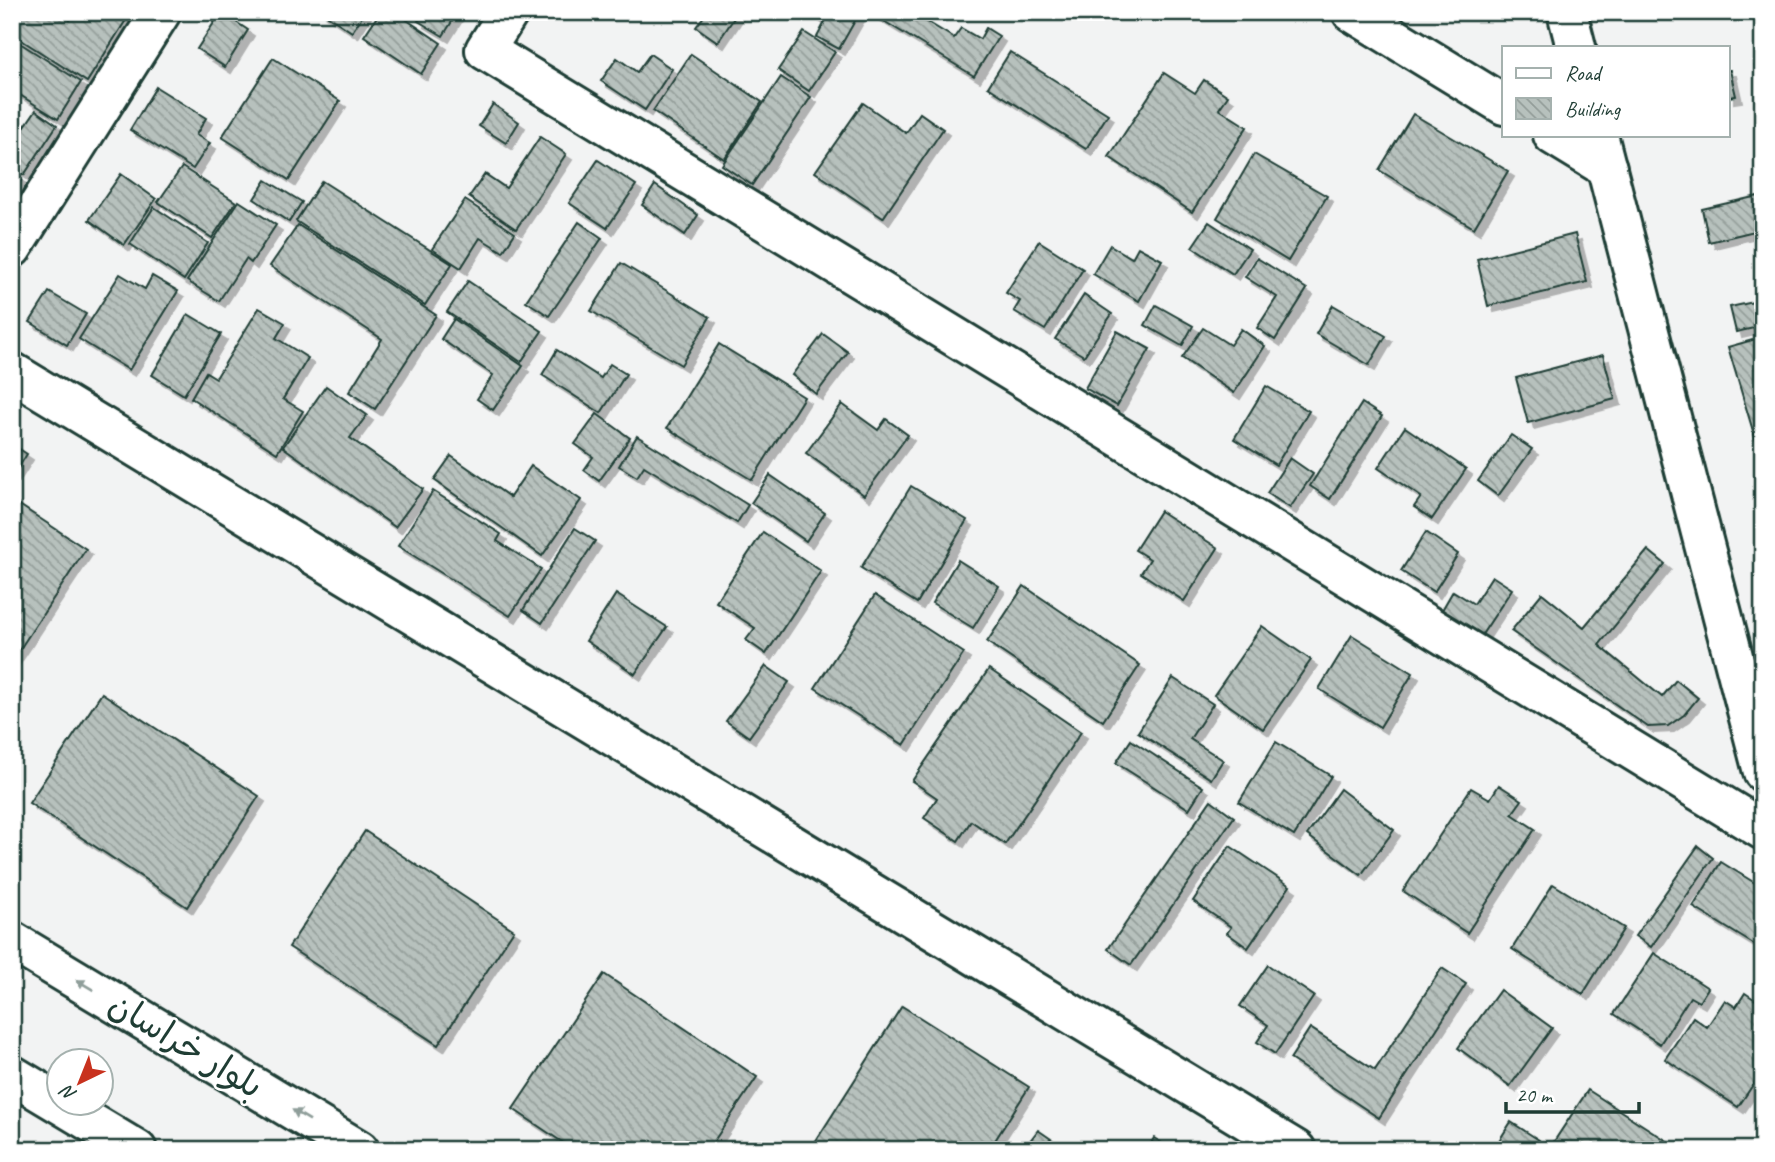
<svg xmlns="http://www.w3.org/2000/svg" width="1775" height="1162" viewBox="0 0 1775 1162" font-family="Caveat,'Playpen Sans Arabic',sans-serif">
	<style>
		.building { fill: url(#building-back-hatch); stroke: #1f3d34; stroke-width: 2; filter: url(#shadow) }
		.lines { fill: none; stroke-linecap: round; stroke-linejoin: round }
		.minor-casing { stroke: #1f3d34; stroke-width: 44 }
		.major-casing { stroke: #1f3d34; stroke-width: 44 }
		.minor { stroke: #fff; stroke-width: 38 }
		.major { stroke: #fff; stroke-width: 38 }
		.oneway { fill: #8f9e9a }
		.labels { text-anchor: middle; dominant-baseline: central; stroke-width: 5; stroke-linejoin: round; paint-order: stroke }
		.street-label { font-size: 35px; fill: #1f3d34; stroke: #fff }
	</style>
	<defs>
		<pattern id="building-back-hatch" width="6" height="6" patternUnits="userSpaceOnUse" patternTransform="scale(1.75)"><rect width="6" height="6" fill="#b7c1bd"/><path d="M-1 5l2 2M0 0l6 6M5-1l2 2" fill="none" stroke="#949e9a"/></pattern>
		<filter id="shadow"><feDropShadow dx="6" dy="6" stdDeviation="0" flood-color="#0004"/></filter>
	</defs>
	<rect width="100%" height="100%" fill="#f2f3f3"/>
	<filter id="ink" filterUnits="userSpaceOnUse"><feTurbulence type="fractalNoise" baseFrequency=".0143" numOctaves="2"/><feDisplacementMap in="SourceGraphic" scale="14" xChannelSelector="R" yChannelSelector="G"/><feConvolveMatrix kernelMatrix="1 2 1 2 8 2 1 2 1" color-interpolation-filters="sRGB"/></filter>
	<g filter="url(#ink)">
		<g class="building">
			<polygon points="12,12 58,12 70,20 74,12 131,12 87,82 12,34"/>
			<polygon points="221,12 248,30 225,67 197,49"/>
			<polygon points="322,12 365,12 352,32"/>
			<polygon points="380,12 395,12 441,43 421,74 364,36"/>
			<polygon points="424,12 458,12 443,36 418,21"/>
			<polygon points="707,12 738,12 718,42 696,27"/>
			<polygon points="807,12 860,12 839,49 817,37 825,22"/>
			<polygon points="869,12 911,12 954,38 961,28 980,39 986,28 999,36 974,76"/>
			<polygon points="804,32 835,52 809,91 778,70"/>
			<polygon points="12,38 81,82 58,119 12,90"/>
			<polygon points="1010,52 1108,114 1086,149 988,87"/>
			<polygon points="650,54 672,69 645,110 601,81 617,58 637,72"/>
			<polygon points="691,54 762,102 724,159 653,111"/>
			<polygon points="273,58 340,101 289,180 222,137"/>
			<polygon points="1763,64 1763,96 1755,66"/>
			<polygon points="1728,70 1730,70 1736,96 1728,97"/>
			<polygon points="1164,73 1195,93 1204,80 1228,96 1219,109 1247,127 1192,212 1109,157"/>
			<polygon points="781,77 811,97 752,185 722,165"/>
			<polygon points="156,87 206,118 196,135 210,143 193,169 130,130"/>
			<polygon points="863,103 906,133 920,113 943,129 883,218 815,172"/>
			<polygon points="493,104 519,122 506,143 479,126"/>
			<polygon points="36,110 57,125 24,175 12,167 12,145"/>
			<polygon points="1413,114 1508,171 1474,228 1379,170"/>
			<polygon points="540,137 566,154 516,229 469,197 485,174 506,188"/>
			<polygon points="1254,154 1327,196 1288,261 1217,218"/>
			<polygon points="598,160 636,185 607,228 569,203"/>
			<polygon points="182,167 236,202 212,238 158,202"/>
			<polygon points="12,173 22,179 12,193"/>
			<polygon points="121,174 156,199 124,245 89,220"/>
			<polygon points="266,180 302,202 289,222 254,199"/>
			<polygon points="322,181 452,264 425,305 296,221"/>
			<polygon points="655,185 698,215 685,235 642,205"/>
			<polygon points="1758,196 1763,214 1763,229 1709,242 1702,209"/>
			<polygon points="465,200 515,233 503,252 480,238 461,268 432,249"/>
			<polygon points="239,201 276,225 251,263 246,259 219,301 187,281"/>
			<polygon points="154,207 208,243 184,280 130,244"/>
			<polygon points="579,222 602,238 549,316 526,301"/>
			<polygon points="1209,222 1250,249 1233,274 1192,247"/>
			<polygon points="298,225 436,315 375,409 349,392 382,339 270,266"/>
			<polygon points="1575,234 1587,282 1488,306 1477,259"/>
			<polygon points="1039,241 1083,269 1045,330 1014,311 1020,301 1006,293"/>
			<polygon points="1110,245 1132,258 1138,247 1162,260 1139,301 1093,274"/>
			<polygon points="1257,258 1307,289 1275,340 1257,328 1277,297 1245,277"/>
			<polygon points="621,263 710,317 681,365 591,311"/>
			<polygon points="120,274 145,289 152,276 178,291 129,370 79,339"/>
			<polygon points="468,281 542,331 521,362 447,312"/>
			<polygon points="49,292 86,314 67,345 30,322"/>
			<polygon points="1084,295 1112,314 1084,356 1055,339"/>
			<polygon points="1763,300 1763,326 1736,332 1730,307"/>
			<polygon points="1156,305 1193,326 1182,346 1145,325"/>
			<polygon points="1333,305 1386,336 1369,365 1316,334"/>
			<polygon points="259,308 285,323 276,338 308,358 283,399 303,411 277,453 191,398 206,372 216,378"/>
			<polygon points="188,314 221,334 184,395 152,375"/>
			<polygon points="454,319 523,366 493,410 477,399 493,375 441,339"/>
			<polygon points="1203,328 1230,345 1241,329 1265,346 1234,393 1182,358"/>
			<polygon points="1117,331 1150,349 1117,406 1085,388"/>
			<polygon points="823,334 848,352 816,394 792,375"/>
			<polygon points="1763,337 1763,439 1756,441 1728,347"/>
			<polygon points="719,344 804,397 752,480 667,428"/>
			<polygon points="557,350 601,378 610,364 626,374 601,413 542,375"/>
			<polygon points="1603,355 1615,399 1528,423 1516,378"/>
			<polygon points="326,386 367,415 350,438 423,489 395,527 283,447"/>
			<polygon points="1266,386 1309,411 1276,465 1234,439"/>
			<polygon points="1362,403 1382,416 1330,499 1310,486"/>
			<polygon points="842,404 878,430 886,419 908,435 864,495 806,453"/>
			<polygon points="597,414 630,438 599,481 584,470 593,457 575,444"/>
			<polygon points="1405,427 1466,469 1432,519 1414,507 1421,497 1378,468"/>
			<polygon points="1511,435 1532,449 1498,496 1478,481"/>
			<polygon points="637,436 748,505 737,523 644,466 637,477 619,466"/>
			<polygon points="12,444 27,454 13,476 12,476"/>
			<polygon points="451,456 510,497 531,466 581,500 542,556 434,480"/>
			<polygon points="1290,458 1313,474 1290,508 1267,493"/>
			<polygon points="770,475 825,513 806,541 751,503"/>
			<polygon points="911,486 967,520 917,603 861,568"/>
			<polygon points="433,491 501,534 497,541 541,569 510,616 398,546"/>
			<polygon points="12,500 86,549 12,661"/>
			<polygon points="1160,511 1218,548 1184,601 1141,573 1150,559 1135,550"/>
			<polygon points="575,528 595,541 542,623 523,610"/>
			<polygon points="763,532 821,571 766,654 746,640 755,628 716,602"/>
			<polygon points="1426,532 1458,554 1434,592 1401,571"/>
			<polygon points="1648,550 1665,564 1599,645 1662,697 1676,680 1698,698 1684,715 1668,726 1648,727 1511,631 1542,593 1584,627"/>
			<polygon points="958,560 999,586 973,628 932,603"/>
			<polygon points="1492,576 1512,589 1481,636 1442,610 1453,591 1474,604"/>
			<polygon points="1024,586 1140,665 1103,721 987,642"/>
			<polygon points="616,594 667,627 635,674 586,641"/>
			<polygon points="875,595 964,653 904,745 815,688"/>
			<polygon points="1262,626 1311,660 1263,729 1214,695"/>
			<polygon points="1352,635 1413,673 1380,727 1319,689"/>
			<polygon points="766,666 789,682 749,737 726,721"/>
			<polygon points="989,669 1081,732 1005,844 971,821 958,841 924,818 937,798 912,781"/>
			<polygon points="1173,678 1213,704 1190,739 1223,760 1211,779 1138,732"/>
			<polygon points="102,693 259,796 187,907 29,803"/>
			<polygon points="1131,740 1203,787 1189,809 1116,763"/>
			<polygon points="1276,742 1331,776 1294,836 1239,802"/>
			<polygon points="1499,785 1522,800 1512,814 1535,829 1467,933 1403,891 1471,788 1490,799"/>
			<polygon points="1340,789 1394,830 1361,875 1307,835"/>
			<polygon points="1211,800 1234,817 1131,965 1108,949"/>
			<polygon points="365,831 514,930 438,1045 289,947"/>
			<polygon points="1230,846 1290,886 1248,948 1227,933 1231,927 1193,901"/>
			<polygon points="1698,846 1713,858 1651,947 1635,936"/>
			<polygon points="1721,862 1763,888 1763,950 1693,907"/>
			<polygon points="1553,884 1624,928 1583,994 1512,949"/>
			<polygon points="1654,953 1708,988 1699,1002 1690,997 1660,1044 1614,1014"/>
			<polygon points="1268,965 1314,996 1275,1054 1257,1042 1268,1025 1240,1006"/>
			<polygon points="1442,968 1466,984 1379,1118 1290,1059 1310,1028 1375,1070"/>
			<polygon points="604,974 757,1077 708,1150 574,1150 513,1109"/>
			<polygon points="1500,990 1552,1028 1510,1086 1458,1048"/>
			<polygon points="1745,993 1763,1005 1763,1070 1738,1107 1665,1059 1693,1017 1707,1027 1725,1000 1736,1007"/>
			<polygon points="902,1006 1029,1087 989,1150 810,1150"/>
			<polygon points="1588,1090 1675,1146 1672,1150 1564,1150 1553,1143"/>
			<polygon points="1511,1122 1539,1140 1533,1150 1493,1150"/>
			<polygon points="1038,1130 1067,1150 1023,1150"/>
			<polygon points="1154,1138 1173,1150 1147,1150"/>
		</g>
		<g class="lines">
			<g class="minor-casing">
				<g id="minor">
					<polyline points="509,12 485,50 1763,830"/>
					<polyline points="1352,12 1504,105"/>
					<polyline points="1567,12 1576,47"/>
					<polyline points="1553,135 1607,168"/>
					<polyline points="1598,135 1763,772"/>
					<polyline points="12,248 161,12"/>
					<polyline points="12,372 1296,1150"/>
				</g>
			</g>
			<g class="major-casing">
				<g id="major">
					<polyline points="12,941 359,1150"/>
					<polyline points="12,1075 137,1150"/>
				</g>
			</g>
			<use href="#minor" class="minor"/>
			<use href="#major" class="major"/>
		</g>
		<defs><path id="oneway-solid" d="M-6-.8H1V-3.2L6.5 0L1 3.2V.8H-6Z" transform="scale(1.75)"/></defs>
		<g class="oneway">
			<use href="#oneway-solid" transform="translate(85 985) rotate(-149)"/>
			<use href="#oneway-solid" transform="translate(301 1115) rotate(-149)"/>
		</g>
	</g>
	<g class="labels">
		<g class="street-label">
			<text transform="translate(186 1045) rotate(31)">بلوار خراسان</text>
		</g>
	</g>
	<rect width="1775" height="1162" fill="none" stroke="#fff" stroke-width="42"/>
	<rect x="21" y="21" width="1733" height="1120" fill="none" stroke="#1f3d34" stroke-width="2.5" filter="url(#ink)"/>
	<rect x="1502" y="46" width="228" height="91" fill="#ffffff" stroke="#a5b1ae" stroke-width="2"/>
	<rect x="1516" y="68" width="35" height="10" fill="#ffffff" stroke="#a5b1ae" stroke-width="2"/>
	<text x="1565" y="80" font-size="21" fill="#1f3d34">Road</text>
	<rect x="1516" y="98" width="35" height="21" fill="url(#building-back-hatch)" stroke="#a5b1ae" stroke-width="2"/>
	<text x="1565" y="116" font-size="21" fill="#1f3d34">Building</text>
	<g transform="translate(80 1082) rotate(223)"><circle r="33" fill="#ffffff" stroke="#a5b1ae" stroke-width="2"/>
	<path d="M0-5L12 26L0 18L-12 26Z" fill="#c8321e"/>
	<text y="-10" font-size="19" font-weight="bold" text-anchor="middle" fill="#1f3d34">N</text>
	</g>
	<path d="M1506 1102v10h133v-10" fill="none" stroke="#1f3d34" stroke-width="3.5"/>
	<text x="1516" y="1102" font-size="21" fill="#1f3d34" stroke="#ffffff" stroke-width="5" paint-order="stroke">20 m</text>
</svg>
